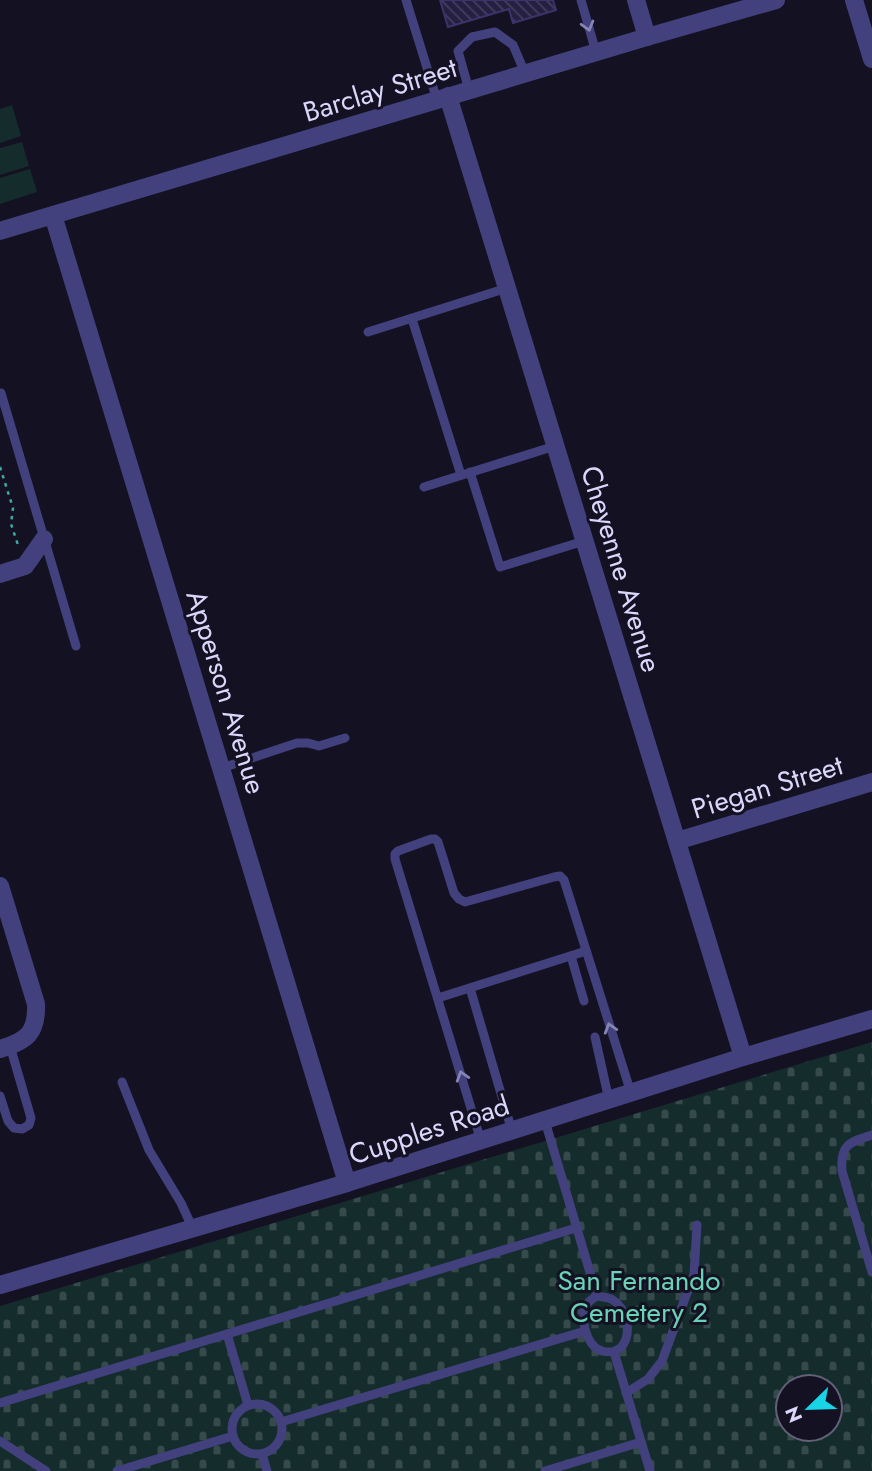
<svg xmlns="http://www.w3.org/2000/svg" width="872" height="1471" viewBox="0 0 872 1471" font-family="Jost,sans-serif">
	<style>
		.cemetery { fill: url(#cemetery-stones); fill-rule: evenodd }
		.green { fill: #142c2b }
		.building { fill: url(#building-back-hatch); stroke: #3d336b; stroke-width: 2 }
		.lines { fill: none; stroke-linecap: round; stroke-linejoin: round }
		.path { stroke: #3caaa1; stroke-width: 2.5; stroke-dasharray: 3.5 5; stroke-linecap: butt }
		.service { stroke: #42417d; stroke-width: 9 }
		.minor { stroke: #42417d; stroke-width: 18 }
		.tertiary { stroke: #42417d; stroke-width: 18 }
		.oneway { stroke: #8684b6 }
		.labels { text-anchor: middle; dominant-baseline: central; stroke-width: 6; stroke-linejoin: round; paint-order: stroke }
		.street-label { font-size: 28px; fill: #dad7fb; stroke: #141123 }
		.park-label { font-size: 28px; fill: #6ad3b7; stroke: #141123 }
	</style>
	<defs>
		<pattern id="cemetery-stones" width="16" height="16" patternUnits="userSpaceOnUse" patternTransform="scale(1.75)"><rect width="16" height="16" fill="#142c2b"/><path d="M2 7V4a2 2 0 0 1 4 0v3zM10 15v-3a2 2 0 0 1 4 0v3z" fill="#364a4b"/></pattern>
		<pattern id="building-back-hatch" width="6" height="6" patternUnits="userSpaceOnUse" patternTransform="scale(1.75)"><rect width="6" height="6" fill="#251f42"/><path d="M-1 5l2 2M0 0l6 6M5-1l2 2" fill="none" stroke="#443f5e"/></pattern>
	</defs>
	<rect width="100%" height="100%" fill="#141123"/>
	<path class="cemetery" d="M872 1042V1471H0V1306ZM788 1387H830V1429H788Z"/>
	<g class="green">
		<polygon points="12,105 21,136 0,143 0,109"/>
		<polygon points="22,142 29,166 0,175 0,148"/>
		<polygon points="30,169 37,192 0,204 0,178"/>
	</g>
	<polygon class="building" points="440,0 553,0 556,10 513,23 509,9 448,27"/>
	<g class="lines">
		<polyline class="path" points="0,467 13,508 11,524 19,548"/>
		<g class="service">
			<polyline points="406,0 437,100"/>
			<polyline points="581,0 596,52"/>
			<polyline points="469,90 458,51 472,37 495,32 513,45 525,73"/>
			<polyline points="412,319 461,475"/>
			<polyline points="368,332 507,288"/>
			<polyline points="1,393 76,646"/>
			<polyline points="470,472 500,567 584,541"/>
			<polyline points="424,487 555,446"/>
			<polyline points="222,768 297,743 308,743 319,746 345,738"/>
			<polyline points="571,956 584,1001"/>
			<polyline points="470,988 512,1131"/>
			<polyline points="438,998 586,951"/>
			<polyline points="595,1037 609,1100"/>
			<polyline points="122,1082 149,1150 181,1203 193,1229"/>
			<polyline points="0,1096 8,1121 14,1128 22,1129 29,1125 31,1118 10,1046"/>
			<polyline points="545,1121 597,1296"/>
			<path d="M872 1135C849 1142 840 1145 842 1171L872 1272"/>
			<polyline points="481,1141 395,859 395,854 398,851 431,839 435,839 438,842 454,893 459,899 465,902 554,877 560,876 564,880 631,1093"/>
			<path d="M597 1296C602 1297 609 1297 613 1300 626 1308 632 1332 623 1345 621 1348 617 1350 614 1352 610 1352 606 1352 602 1351 586 1346 578 1317 588 1303 589 1301 595 1297 597 1296Z"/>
			<polyline points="227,1334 248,1405"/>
			<polyline points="614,1352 650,1471"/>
			<polyline points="626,1393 648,1379 662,1361 694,1274 697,1225"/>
			<polyline points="0,1403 576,1228"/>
			<circle cx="257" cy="1429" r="25"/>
			<polyline points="281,1422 585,1331"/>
			<polyline points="0,1441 46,1471"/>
			<polyline points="262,1454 267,1471"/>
			<polyline points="117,1471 233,1436"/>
			<polyline points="545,1471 641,1442"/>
		</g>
		<g class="minor">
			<polyline points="636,0 647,37"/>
			<polyline points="854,0 872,59"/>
			<polyline points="448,96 743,1057"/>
			<polyline points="53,215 347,1183"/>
			<polyline points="0,231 647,37 776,0"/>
			<polyline points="0,574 25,566 44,539"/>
			<polyline points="677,841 872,782"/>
			<path d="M0 886 36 1004C37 1033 27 1041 0 1049"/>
		</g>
		<polyline class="tertiary" points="0,1285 347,1183 743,1057 872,1019"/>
	</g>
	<defs><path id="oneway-chevron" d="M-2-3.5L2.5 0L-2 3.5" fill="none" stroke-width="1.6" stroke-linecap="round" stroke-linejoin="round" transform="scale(1.75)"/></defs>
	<g class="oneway">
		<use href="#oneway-chevron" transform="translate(588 26) rotate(74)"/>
		<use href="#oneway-chevron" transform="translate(610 1028) rotate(-107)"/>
		<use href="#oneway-chevron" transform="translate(462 1076) rotate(-107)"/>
	</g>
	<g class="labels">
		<g class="street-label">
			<text transform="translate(380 90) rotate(-17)">Barclay Street</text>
			<text transform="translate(621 569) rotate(73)">Cheyenne Avenue</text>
			<text transform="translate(226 692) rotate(73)">Apperson Avenue</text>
			<text transform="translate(767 787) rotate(-17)">Piegan Street</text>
			<text transform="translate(429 1130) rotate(-18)">Cupples Road</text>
		</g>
		<g class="park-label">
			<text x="639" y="1280">San Fernando<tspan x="639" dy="32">Cemetery 2</tspan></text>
		</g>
	</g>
	<g transform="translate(809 1408) rotate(247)"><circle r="33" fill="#141123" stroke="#636079" stroke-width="2"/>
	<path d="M0-5L12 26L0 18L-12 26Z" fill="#18d4e5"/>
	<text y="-10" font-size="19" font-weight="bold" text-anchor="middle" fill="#dad7fb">N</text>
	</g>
</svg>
